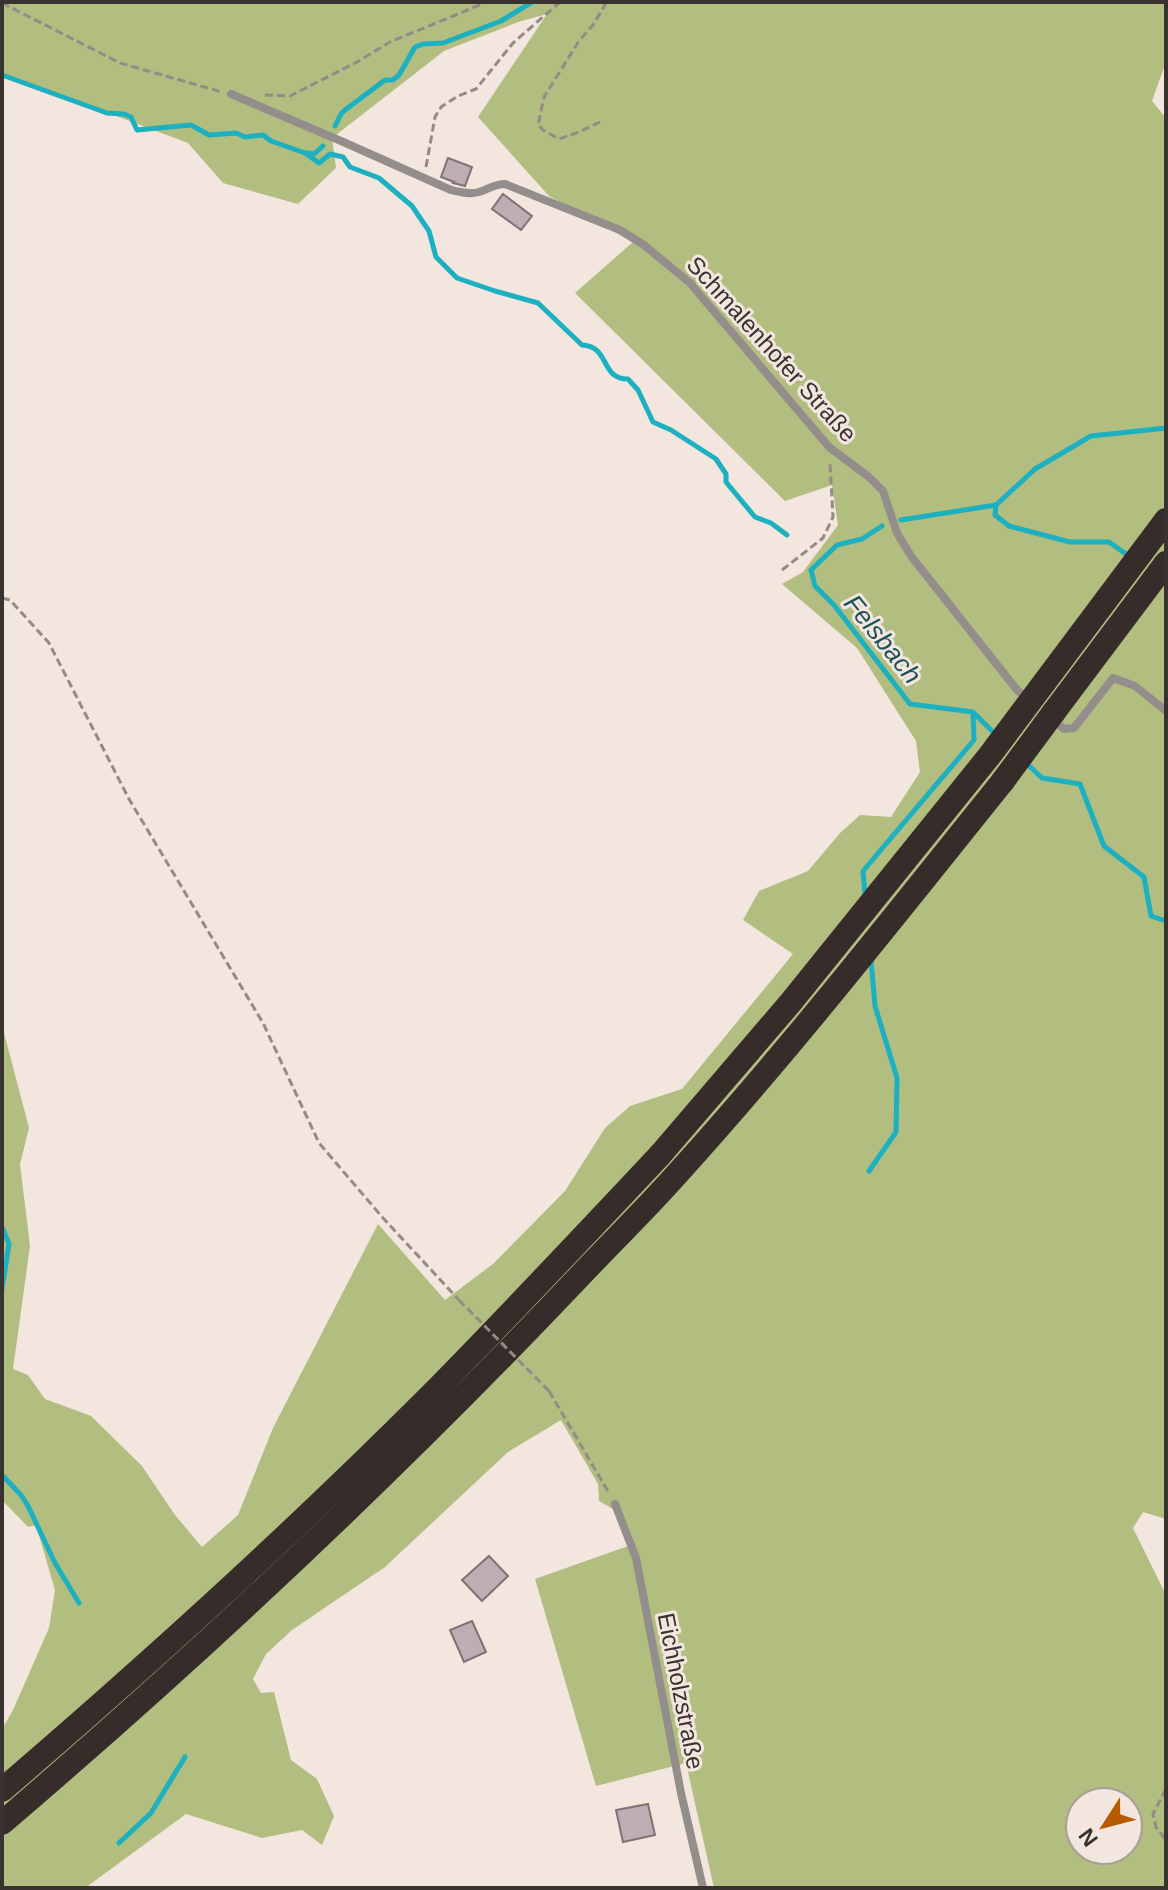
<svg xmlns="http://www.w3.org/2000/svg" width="1168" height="1890" viewBox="0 0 1168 1890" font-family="Helvetica,sans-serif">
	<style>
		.green { fill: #b2bd80; fill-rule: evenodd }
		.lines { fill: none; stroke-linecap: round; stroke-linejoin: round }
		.stream { stroke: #1db0c0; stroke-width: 5 }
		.building { fill: #bcaeb2; stroke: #7e7275; stroke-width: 2 }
		.path { stroke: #948b86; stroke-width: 3; stroke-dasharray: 8 4; stroke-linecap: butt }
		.lane { stroke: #938d8c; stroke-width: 8 }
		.highway { stroke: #362c2a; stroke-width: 24 }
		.path-bridge { stroke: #948b86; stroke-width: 3; stroke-dasharray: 8 4; stroke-linecap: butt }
		.highway-bridge { stroke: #362c2a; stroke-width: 24 }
		.labels { text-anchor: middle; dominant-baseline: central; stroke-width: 6; stroke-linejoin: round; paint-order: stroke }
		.street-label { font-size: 24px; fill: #383330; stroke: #f2e6df }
		.water-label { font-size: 26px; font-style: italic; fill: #1b5259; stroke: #f2e6df }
	</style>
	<rect width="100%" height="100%" fill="#f2e6df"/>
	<path class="green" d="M2 2H1166V62L1152 101 1166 118V1519L1143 1512 1133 1528 1166 1595V1888H714L686 1763 596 1786 535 1579 628 1546 613 1509 599 1501 598 1484 561 1420 508 1452 385 1567 292 1630 266 1654 253 1679 261 1693 274 1692 291 1760 317 1779 334 1816 322 1845 302 1830 262 1838 186 1814 85 1888H2V1729L13 1710 49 1628 55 1590 36 1525 28 1527 2 1500V1025L29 1128 20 1164 30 1246 13 1369 28 1375 45 1399 91 1416 142 1466 175 1515 202 1547 238 1515 273 1428 378 1224 445 1300 493 1264 565 1191 605 1128 630 1106 682 1089 793 954 743 920 759 891 808 871 840 833 860 815 891 817 920 772 916 741 857 648 782 584 803 572 838 525 832 485 785 501 575 293 633 242 549 196 478 117 547 14 518 22 444 51 332 138 336 168 298 204 223 183 188 143 2 73ZM1080 1802H1128V1850H1080Z"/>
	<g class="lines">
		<g class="stream">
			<path d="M2 75 107 113 124 114 131 117 137 130 191 125 209 135 236 133 245 137 263 135 271 141 305 153 319 163 330 154 343 157 350 167 379 178 412 206 429 231 436 257 457 278 495 291 538 303 582 345C610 346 600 379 628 379L638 390 653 422 671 430 716 459 726 474V482L755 517 771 523 787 535"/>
			<polyline points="335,126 341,114 345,110 385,80 393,80 399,75 415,47 423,44 443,43 501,21 532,2"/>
			<polyline points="307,153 314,154 323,146"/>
			<polyline points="996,505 995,515 1009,526 1070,542 1109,542 1129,556"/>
			<polyline points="901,520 996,505 1035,469 1091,436 1166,428"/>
			<polyline points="882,526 862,539 837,545 811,570 815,586 834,605 910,704 973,712 997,736"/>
			<polyline points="1025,762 1042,778 1080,784 1104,846 1144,877 1151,916 1166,921"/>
			<polyline points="865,894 863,871 974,740 973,713"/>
			<polyline points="869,1171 896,1132 897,1078 875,1006 871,960"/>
			<polyline points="2,1227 9,1244 2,1289"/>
			<polyline points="2,1475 21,1495 28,1506 55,1563 79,1603"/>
			<polyline points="119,1843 151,1813 185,1757"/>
		</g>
	</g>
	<g class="building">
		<polygon points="448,158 472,167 465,186 453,183 454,182 441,177"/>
		<polygon points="503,194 532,216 521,230 492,209"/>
		<polygon points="489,1556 508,1576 482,1601 462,1580"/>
		<polygon points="472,1621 486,1652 464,1662 450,1630"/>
		<polygon points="648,1804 655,1835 623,1842 616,1810"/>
	</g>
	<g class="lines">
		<g class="path">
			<polyline points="2,3 120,63 222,92"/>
			<polyline points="265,95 290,96 357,62 390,42 487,2"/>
			<polyline points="600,122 579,132 559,139 543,130 538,125 544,97 579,41 593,25 605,5 603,2"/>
			<polyline points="426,167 435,117 441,107 458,96 476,89 513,43 560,2"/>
			<polyline points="782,570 823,538 833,517 830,463"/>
			<polyline points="2,598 10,600 49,643 129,799 263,1023 319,1143 383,1218 459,1300"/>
			<polyline points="549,1391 609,1493"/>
			<polyline points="1166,1789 1153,1814 1156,1827 1166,1840"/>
		</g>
		<g class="lane">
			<path d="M231 94 341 141 451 190C460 192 469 195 479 192 489 189 494 184 505 184L620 230 644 245 690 283 829 447 869 477 883 491 897 533 911 556 1017 690 1029 700"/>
			<polyline points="1052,719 1064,729 1074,728 1113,678 1135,686 1166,711"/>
			<polyline points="615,1504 636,1558 681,1793 703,1888"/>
		</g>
		<g class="highway">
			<polyline points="1054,712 1166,563"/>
			<path d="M2 1790C149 1664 293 1533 430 1396 508 1317 584 1236 660 1155"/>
			<path d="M2 1823C203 1651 396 1470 578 1278 611 1243 646 1209 678 1173 792 1047 897 913 1003 781"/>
		</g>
		<polyline class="path-bridge" points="459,1300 549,1391"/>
		<g class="highway-bridge">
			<polyline points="1003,781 1054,712"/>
			<polyline points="660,1155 791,1002 990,755 1166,520"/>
		</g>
	</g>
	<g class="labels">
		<g class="street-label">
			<text transform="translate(772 349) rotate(48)">Schmalenhofer Straße</text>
			<text transform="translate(681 1691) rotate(79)">Eichholzstraße</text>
		</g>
		<g class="water-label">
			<text transform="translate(883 639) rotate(51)">Felsbach</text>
		</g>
	</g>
	<rect width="1168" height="1890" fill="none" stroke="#383330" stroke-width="8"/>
	<g transform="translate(1104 1826) rotate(234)"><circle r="38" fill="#f2e6df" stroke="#a89e99" stroke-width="2"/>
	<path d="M0-6L14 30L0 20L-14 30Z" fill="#b65a00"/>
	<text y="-12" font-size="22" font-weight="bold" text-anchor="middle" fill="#383330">N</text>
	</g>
</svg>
